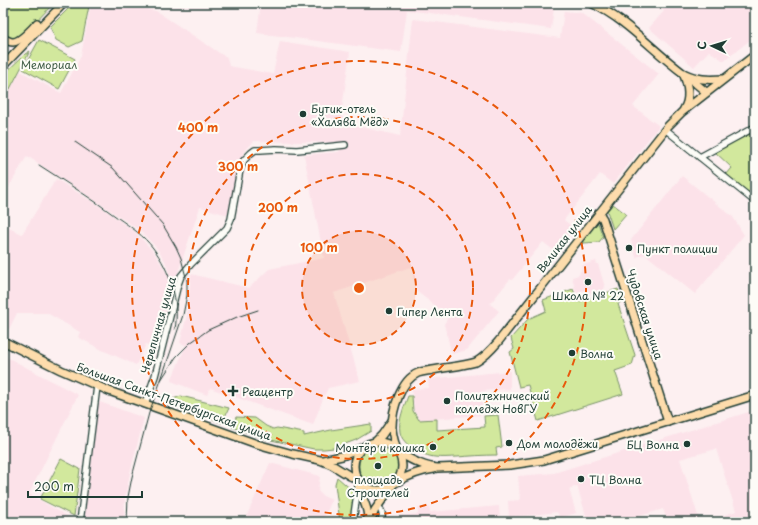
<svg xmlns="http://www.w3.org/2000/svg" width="758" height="525" viewBox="0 0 758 525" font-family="'Playpen Sans',sans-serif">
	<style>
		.built { fill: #fce2e9 }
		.green { fill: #d2e89d; stroke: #789268 }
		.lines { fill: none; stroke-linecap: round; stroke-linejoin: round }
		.minor-casing { stroke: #1f3d34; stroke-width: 8 }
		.major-casing { stroke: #1f3d34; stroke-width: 10 }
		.minor { stroke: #fdfcf7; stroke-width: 5.5 }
		.major { stroke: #fddcac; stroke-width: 7 }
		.rail { stroke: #1f3d34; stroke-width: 1 }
		.ring { fill: none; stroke: #e8590c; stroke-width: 2; stroke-dasharray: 7 5 }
		.poi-dot { fill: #1f3d34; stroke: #fdfcf7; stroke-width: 1.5 }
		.labels { text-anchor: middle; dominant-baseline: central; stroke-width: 4; stroke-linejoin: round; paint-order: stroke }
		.park-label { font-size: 11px; fill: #435f49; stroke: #fdfcf7 }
		.poi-label { font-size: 11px; fill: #1f3d34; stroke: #fdfcf7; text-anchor: start }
		.street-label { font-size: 11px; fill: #1f3d34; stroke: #fdfcf7 }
		.centre { fill: #e8590c; stroke: #fdfcf7; stroke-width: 2 }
		.ring-label { font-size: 12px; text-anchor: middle; font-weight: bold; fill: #e8590c; stroke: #fdfcf7; stroke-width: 4; stroke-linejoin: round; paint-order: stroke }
	</style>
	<rect width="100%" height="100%" fill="#fdf0f1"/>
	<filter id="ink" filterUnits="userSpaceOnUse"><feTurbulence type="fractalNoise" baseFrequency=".025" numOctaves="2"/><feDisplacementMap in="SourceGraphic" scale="8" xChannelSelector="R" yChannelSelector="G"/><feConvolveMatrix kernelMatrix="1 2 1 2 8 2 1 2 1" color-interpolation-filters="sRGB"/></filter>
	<g filter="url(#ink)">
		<g class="built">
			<polygon points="94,3 117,3 156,11 227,58 229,66 273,74 280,41 350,52 341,116 352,125 400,136 413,19 560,38 564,11 582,13 659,74 633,106 659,126 613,184 600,174 564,220 575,229 556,252 543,242 512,280 510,279 490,304 499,311 467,350 452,354 444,324 449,316 416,291 411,267 334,293 360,381 328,388 324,396 313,425 210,388 207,395 171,381 186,345 180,343 187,315 191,274 249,288 269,269 324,258 304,155 338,152 347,143 254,141 244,152 240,161 228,215 200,207 177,275 171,278 165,261 155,246 139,230 108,209 27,156 3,197 3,103 20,71 61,93 81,56 90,8"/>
			<polygon points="261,3 519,3 554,8 551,29 407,10 401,52 257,33"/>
			<polygon points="653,3 755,3 755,36 724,61 709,51 694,67 649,28 664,11"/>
			<polygon points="682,176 733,217 744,235 695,294 645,254 636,257 631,240"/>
			<polygon points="56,179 101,207 135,232 154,252 173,284 155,349 146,344 136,365 102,350 78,337 80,332 47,313 17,313 9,329 3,325 3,225 22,234"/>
			<polygon points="596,261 597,264 598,264 605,287 604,288 605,291 593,295 587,289 576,293 572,277 579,275 583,265"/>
			<polygon points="3,355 78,395 29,494 76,521 76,522 3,522"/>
			<polygon points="510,371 510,389 481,391 483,415 420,420 414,411 412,389 429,388 428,379"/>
			<polygon points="97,401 144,418 130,473 125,498 124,522 84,522"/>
			<polygon points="755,410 755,522 706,522 736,511 716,449 680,459 700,522 668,522 663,509 620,522 588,522 577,486 569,489 576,513 560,518 557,512 533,515 509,517 508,501 520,500 518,476 554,473"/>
			<polygon points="270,463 320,476 318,491 323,496 332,500 322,522 244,522"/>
			<polygon points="499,506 500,522 399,522 400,516 418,514 418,508 429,507 430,512"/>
		</g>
		<g class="green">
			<polygon points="9,3 54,3 31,27 13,40 5,36 4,32"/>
			<polygon points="74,3 91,3 89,6 82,41 69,47 56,40 50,27"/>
			<polygon points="39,40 75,59 59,89 23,69"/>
			<polygon points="30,51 3,102 3,75 25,54"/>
			<polygon points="755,132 755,197 726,175 732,168 714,151"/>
			<polygon points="613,204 626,214 613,229 607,211"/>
			<polygon points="596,221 598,223 603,237 599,242 584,243 574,247"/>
			<polygon points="573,289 578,302 618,289 622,301 618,304 635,355 632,365 615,371 623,394 538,421 528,385 519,387 510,352 514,349 511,338 528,319 546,311 543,300"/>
			<polygon points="181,396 229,408 222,423 168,401"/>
			<path d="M408 396H412L413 411 419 420 437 419V430L485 427 484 416 498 415 502 447 496 448 497 455C483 455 470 456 457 457 450 457 442 458 435 457 423 456 402 445 400 432 398 420 404 407 408 396Z"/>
			<polygon points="236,417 255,418 266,426 273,429 277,428 304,433 304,436 331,430 371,424 371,431 356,440 334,448 324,449 314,449 266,439 232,427"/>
			<circle cx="379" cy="466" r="20"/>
			<polygon points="61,459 80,469 74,516 40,499"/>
			<polygon points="337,477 354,492 352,508 349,522 340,522 335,484"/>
		</g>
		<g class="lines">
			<g class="minor-casing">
				<g id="minor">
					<polyline points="665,129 753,200"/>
					<polyline points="700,157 755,127"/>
					<polyline points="145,404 155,376 178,284 181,276 191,264 227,228 231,219 240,170 244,160 251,153 255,150 260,150 276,149 297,150 345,145"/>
					<path d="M378 506C383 512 383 515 381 522"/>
					<polyline points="80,522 97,386"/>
					<polyline points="353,522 358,487"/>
				</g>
			</g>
			<g class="major-casing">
				<g id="major">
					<path d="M591 3C626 19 652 50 683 73 698 80 707 80 723 79"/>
					<path d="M3 38C6 40 10 42 13 42 20 42 33 28 37 23"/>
					<polyline points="3,66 64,3"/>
					<path d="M683 73C688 85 691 98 684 109"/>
					<polyline points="688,77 706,92"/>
					<polyline points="599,213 603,219 668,422"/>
					<polyline points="3,341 61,370 109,391 257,444 293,454 320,460 332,465 350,476 357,479"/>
					<circle cx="378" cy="466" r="24"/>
					<polyline points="374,443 382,435 391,422"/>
					<path d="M397 451C395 443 392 435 392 427 392 410 401 380 418 373 423 371 428 371 433 370 448 367 462 366 476 362 485 357 492 349 498 342L564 258 668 126 682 112 755 55"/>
					<path d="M399 453C412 460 424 467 438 468L510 465 544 460 755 395"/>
					<polyline points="323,460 342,456 360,449"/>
					<path d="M358 482C360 497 369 505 368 522"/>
					<path d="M397 482C409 475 420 471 434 469"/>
					<polyline points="370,522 375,510 392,486"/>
				</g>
			</g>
			<use href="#minor" class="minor"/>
			<use href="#major" class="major"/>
			<g class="rail">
				<polyline points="75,142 113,168 163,225 176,247 181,258 187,281 187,295 183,315 161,380"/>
				<path d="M39 165C65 182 93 199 118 218 131 227 144 236 153 248 170 270 180 302 175 329"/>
				<polyline points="127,522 128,497 132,477 149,413 161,380 176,357 190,343 208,330 237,317 258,310"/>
			</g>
		</g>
	</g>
	<circle cx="359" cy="288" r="57" fill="#e8590c" fill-opacity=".12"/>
	<g class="ring">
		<circle cx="359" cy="288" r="57"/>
		<circle cx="359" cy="288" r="114"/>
		<circle cx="359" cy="288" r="171"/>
		<circle cx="359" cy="288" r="227"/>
	</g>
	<g class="poi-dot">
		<circle cx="303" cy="114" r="4"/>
		<circle cx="629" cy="248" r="4"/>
		<circle cx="588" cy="282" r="4"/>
		<circle cx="389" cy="311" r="4"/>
		<circle cx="572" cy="353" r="4"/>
		<path d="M231 385h4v4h4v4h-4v4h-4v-4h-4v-4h4z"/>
		<circle cx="447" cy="401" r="4"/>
		<circle cx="509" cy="443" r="4"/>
		<circle cx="687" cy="444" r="4"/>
		<circle cx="433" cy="447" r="4"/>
		<circle cx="378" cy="466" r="4"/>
		<circle cx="581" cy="479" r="4"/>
	</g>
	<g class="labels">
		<g class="park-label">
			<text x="49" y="64">Мемориал</text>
		</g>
		<g class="poi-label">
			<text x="311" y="108">Бутик-отель<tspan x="311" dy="13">«Халява Мёд»</tspan></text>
			<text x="637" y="248">Пункт полиции</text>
			<text x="588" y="295" text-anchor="middle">Школа № 22</text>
			<text x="397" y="311">Гипер Лента</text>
			<text x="580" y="353">Волна</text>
			<text x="242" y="391">Реацентр</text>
			<text x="455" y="395">Политехнический<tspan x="455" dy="13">колледж НовГУ</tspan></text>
			<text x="517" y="443">Дом молодёжи</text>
			<text x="679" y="444" text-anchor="end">БЦ Волна</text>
			<text x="425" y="447" text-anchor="end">Монтёр и кошка</text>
			<text x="378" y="479" text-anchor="middle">площадь<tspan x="378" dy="13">Строителей</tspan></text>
			<text x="589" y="479">ТЦ Волна</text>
		</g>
		<g class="street-label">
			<text transform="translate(564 239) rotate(-52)">Великая улица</text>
			<text transform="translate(645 314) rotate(72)">Чудовская улица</text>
			<text transform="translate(158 325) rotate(-74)">Черепичная улица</text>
			<text transform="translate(174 401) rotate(20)">Большая Санкт-Петербургская улица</text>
		</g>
	</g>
	<circle cx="359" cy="288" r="6" class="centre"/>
	<g class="ring-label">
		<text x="198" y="132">400 m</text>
		<text x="238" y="171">300 m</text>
		<text x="278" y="212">200 m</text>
		<text x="319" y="252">100 m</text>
	</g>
	<rect width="758" height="525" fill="none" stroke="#fdfcf7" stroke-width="16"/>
	<rect x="8" y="8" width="742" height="509" fill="none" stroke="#1f3d34" stroke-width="1.5" filter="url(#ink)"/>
	<g transform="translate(712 46) rotate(274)" stroke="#fdfcf7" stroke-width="3" paint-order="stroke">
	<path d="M0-3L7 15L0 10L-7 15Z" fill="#1f3d34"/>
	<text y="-6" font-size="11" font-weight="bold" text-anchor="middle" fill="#1f3d34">С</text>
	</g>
	<path d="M28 491v6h114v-6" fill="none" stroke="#1f3d34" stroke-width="2"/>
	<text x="34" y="491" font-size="12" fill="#1f3d34" stroke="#fdfcf7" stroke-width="3" paint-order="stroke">200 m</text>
</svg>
